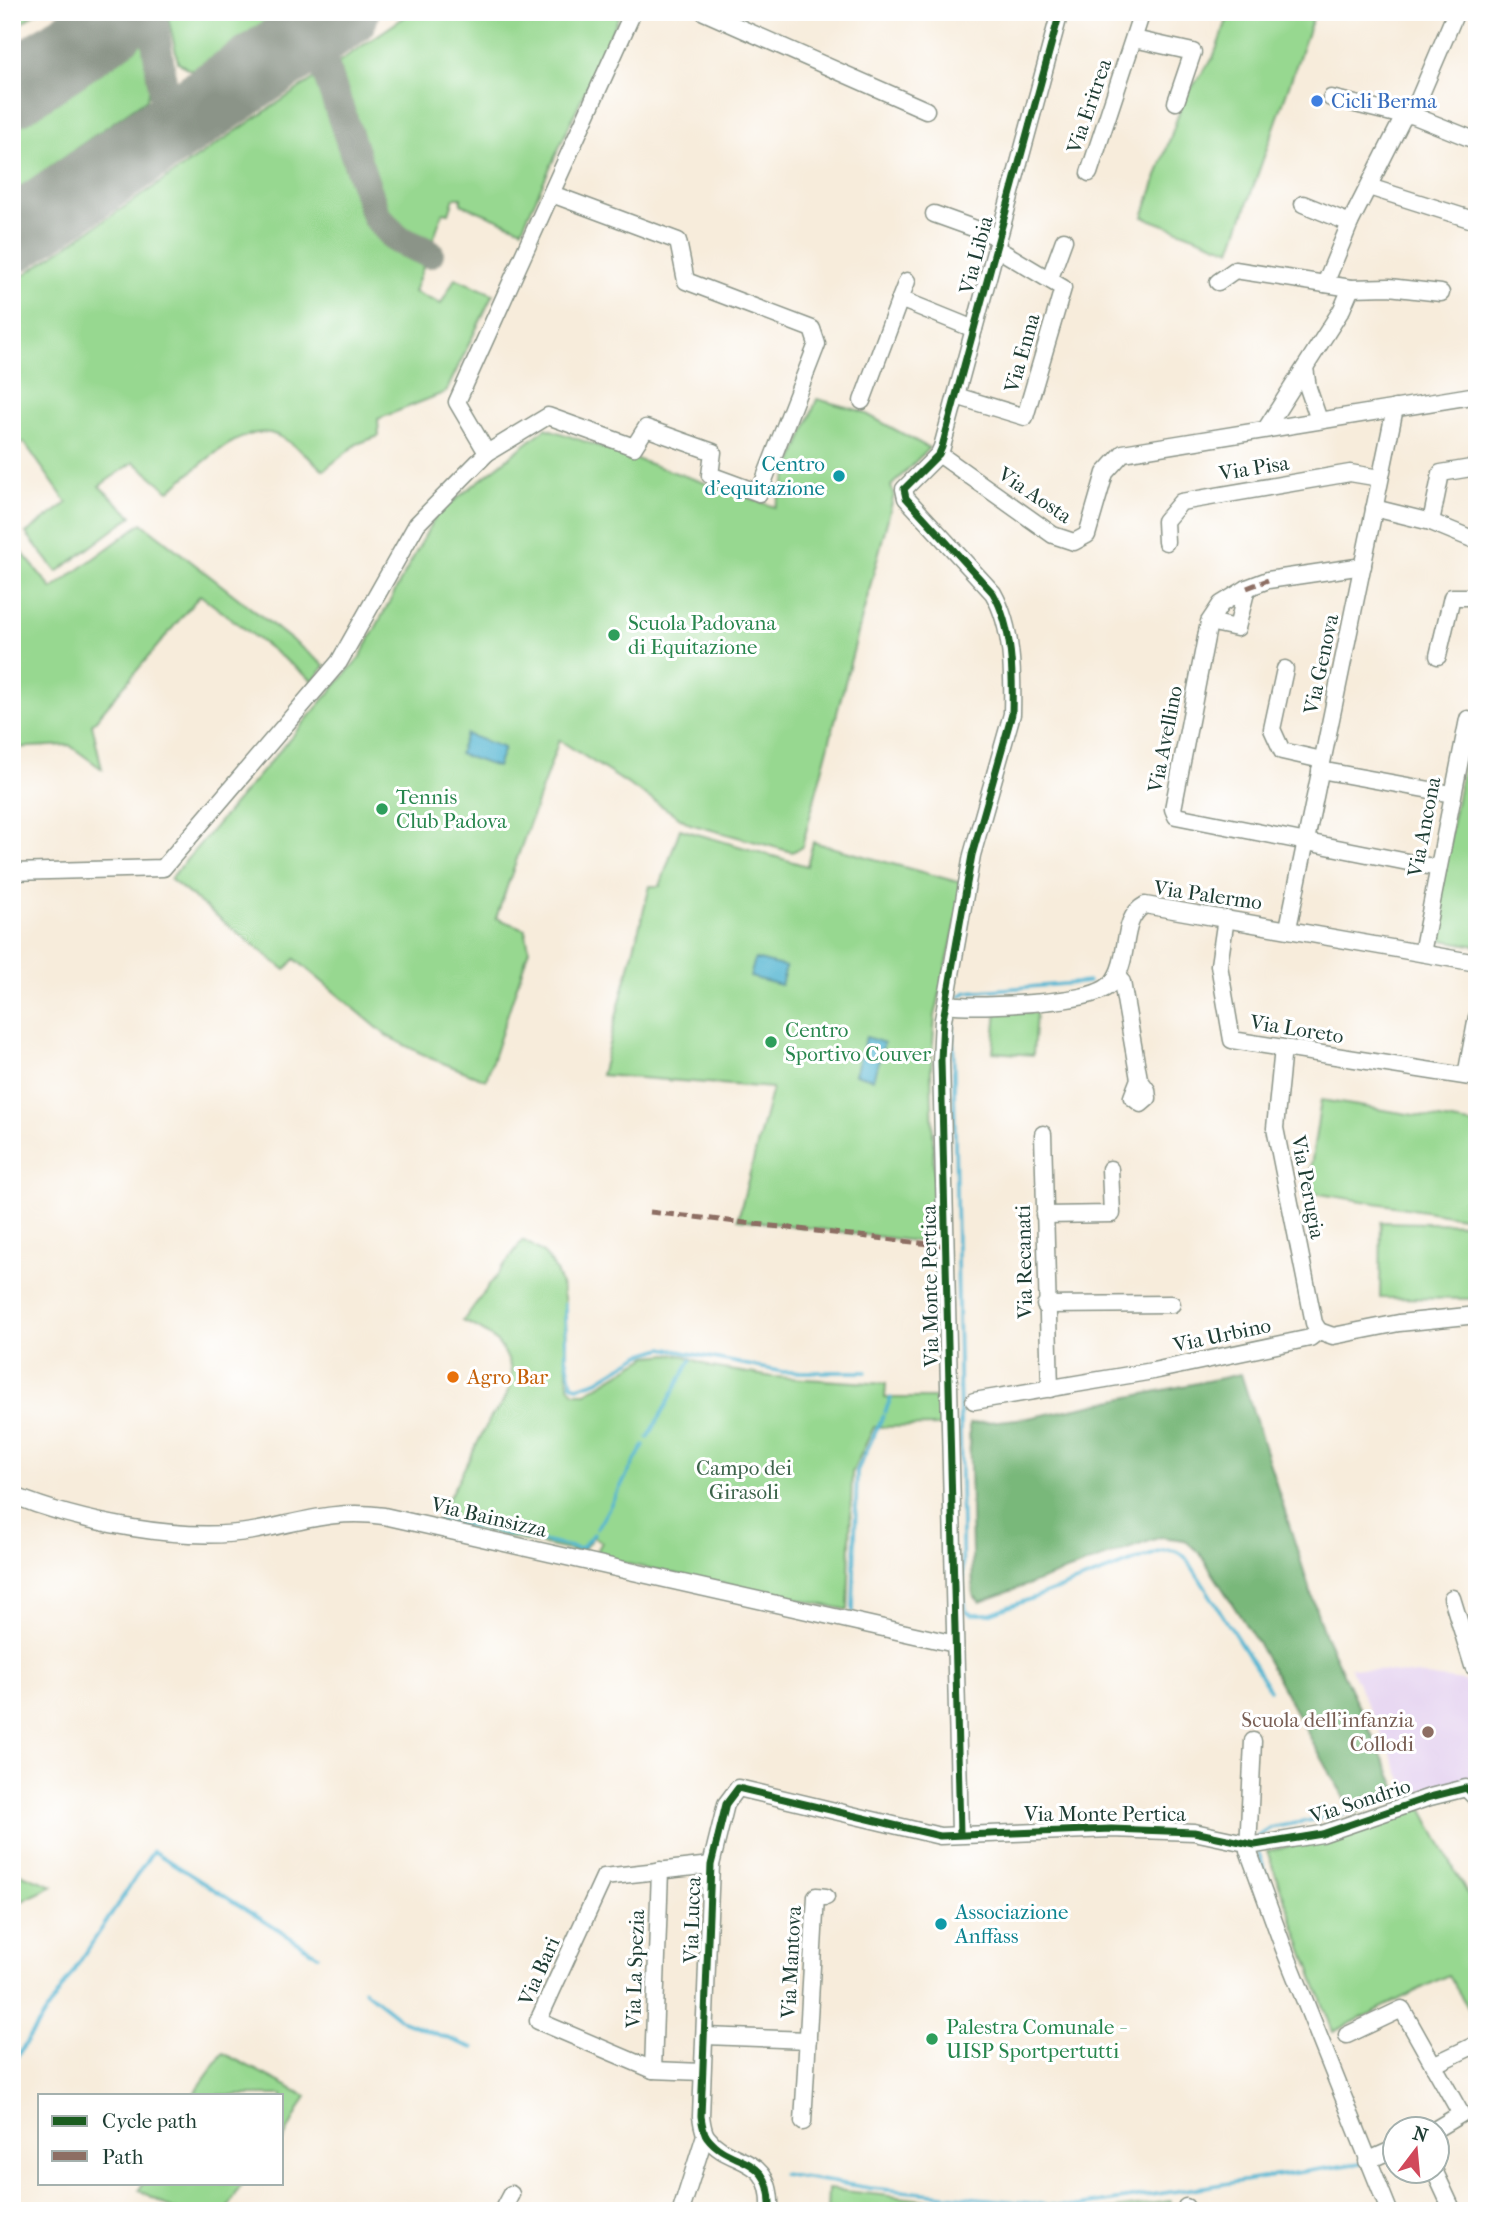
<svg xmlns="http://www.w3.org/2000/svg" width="1489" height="2223" viewBox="0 0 1489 2223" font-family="'IM FELL French Canon',serif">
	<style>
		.built { fill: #e5d3f0 }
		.green { fill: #97d890; stroke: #5b8a62; stroke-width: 2 }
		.forest { fill: #79b87a; stroke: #4c7a57; stroke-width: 2 }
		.water { fill: #54b6d2; stroke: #3a7a83; stroke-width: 2 }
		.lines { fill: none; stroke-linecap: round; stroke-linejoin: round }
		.stream { stroke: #54b6d2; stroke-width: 3.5 }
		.taxiway { stroke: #8b9488; stroke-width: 30 }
		.runway { stroke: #8b9488; stroke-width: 74 }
		.minor-casing { stroke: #8b9488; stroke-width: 19 }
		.minor { stroke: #fff; stroke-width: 16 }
		.quiet { stroke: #8d6e63; stroke-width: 5; stroke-dasharray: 10 5; stroke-linecap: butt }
		.cycleway-casing { stroke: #fff; stroke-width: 11 }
		.cycleway { stroke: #1b5e20; stroke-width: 7 }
		.shop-dot { fill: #3f7fe0; stroke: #fff; stroke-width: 2.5 }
		.culture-dot { fill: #0f9aa8; stroke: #fff; stroke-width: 2.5 }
		.leisure-dot { fill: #2e9e5b; stroke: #fff; stroke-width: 2.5 }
		.food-dot { fill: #e8710a; stroke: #fff; stroke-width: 2.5 }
		.education-dot { fill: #8d6e63; stroke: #fff; stroke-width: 2.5 }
		.labels { text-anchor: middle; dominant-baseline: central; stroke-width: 6; stroke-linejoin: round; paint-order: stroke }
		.shop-label { font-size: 21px; fill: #366cbe; stroke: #fff; text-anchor: start }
		.street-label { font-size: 21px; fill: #1f3d34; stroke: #fff }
		.culture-label { font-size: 21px; fill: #0d838f; stroke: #fff; text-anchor: end }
		.leisure-label { font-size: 21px; fill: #27864d; stroke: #fff; text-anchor: start }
		.food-label { font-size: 21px; fill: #c56008; stroke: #fff; text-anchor: start }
		.park-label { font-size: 21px; fill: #3d644b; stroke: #fff }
		.education-label { font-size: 21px; fill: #785e54; stroke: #fff; text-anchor: end }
	</style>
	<rect width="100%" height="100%" fill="#fff"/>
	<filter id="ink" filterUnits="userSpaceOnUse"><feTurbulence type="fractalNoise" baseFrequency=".0143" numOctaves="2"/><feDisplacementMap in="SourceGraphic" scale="14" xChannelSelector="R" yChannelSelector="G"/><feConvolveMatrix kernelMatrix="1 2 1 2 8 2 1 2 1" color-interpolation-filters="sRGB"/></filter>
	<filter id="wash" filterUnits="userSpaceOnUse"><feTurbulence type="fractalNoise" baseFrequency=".00686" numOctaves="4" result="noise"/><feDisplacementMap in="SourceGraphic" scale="28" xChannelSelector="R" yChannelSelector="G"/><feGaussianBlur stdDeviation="1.57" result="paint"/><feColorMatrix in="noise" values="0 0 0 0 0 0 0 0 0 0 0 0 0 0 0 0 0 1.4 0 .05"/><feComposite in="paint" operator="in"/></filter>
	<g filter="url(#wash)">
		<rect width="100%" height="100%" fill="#f7ecdb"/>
		<polygon class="built" points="1350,1667 1464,1681 1468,1686 1477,1687 1477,1776 1409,1794"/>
		<g class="green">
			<polygon points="12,12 37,12 12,30"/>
			<polygon points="104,12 139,12 151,83 147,99 12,193 12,90 111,23"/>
			<polygon points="167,12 283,12 195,69 188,69 178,62"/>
			<path d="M412 12H621L522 229 461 204V198H454L449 213 443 212 414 292 441 304 455 278 493 294 446 392 378 419 379 436 357 444 324 470C310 459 293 442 276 435 242 421 193 472 169 491L134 462 99 486 132 516 57 572 26 533 67 503 24 442 12 450V283Z"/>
			<polygon points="1230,12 1315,12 1231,250 1143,217 1184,98 1213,58"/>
			<polygon points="817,399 861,411 929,448 891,486 894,495 802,847 792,852 690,824 559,740 496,918 525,929 529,949 486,1080 430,1058 387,1036 295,959 285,970 170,879 360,657 436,515 546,428 775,507"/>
			<polygon points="142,523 325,666 313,681 200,595 92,724 102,769 69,745 12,748 12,540 52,589"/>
			<polygon points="1471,726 1477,728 1477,946 1430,938"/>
			<polygon points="680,829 807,866 813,842 965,884 935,1016 931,1069 936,1241 914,1241 738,1219 772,1088 601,1075 650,886 660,886"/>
			<polygon points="997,1010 1036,1013 1033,1055 993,1052"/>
			<polygon points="1321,1100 1477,1125 1474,1219 1307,1192"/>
			<polygon points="1381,1222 1477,1224 1477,1299 1380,1298"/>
			<path d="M523 1240C530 1245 541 1250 546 1256 575 1290 563 1343 568 1384L574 1393H586L648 1356 669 1354 686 1356 711 1367 773 1377 886 1384 885 1398H940V1426L874 1427 852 1473 848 1610 594 1557 602 1542 593 1537 581 1553 436 1522 491 1417C529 1378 509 1339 463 1321Z"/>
			<polygon points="1422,1808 1477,1913 1477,2022 1448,1975 1333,2032 1267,1851 1348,1834"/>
			<polygon points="12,1870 53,1886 12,1906"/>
			<polygon points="223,2053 306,2096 282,2142 282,2095 193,2095"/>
			<polygon points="143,2183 242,2183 227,2211 176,2211 139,2190"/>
			<polygon points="828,2189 1021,2211 827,2211"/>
			<polygon points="1171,2201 1171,2211 1101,2211"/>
		</g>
		<polygon class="forest" points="1241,1374 1323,1631 1401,1797 1353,1814 1258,1644 1199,1552 1184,1540 1161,1537 980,1602 973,1595 969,1424 1028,1418"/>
		<g class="water">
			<polygon points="466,734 504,748 497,767 459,754"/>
			<polygon points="755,959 786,967 781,985 750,977"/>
			<polygon points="866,1037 884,1043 873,1079 855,1074"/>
		</g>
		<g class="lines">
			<g class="stream">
				<polyline points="960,996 967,992 1089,982"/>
				<path d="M953 1022 963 1591 966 1611 971 1614H989L1156 1553C1171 1548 1180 1549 1189 1562L1270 1690"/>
				<polyline points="565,1304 566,1356 572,1384 577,1387 597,1381 640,1355 663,1348 783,1372 866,1372"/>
				<polyline points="885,1412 891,1398"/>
				<polyline points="648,1438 691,1360"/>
				<polyline points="440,1520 476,1527"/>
				<polyline points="481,1528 580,1549 594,1534"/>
				<polyline points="597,1529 644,1445"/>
				<polyline points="853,1612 857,1471 883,1416"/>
				<polyline points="1257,1837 1270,1828 1344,1814 1348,1809"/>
				<polyline points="1259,1854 1286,1932"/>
				<polyline points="364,1990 403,2021 473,2048"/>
				<polyline points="12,2064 153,1851 318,1955"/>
				<polyline points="782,2174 870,2188 1072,2207 1361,2163"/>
			</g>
			<g class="taxiway">
				<polyline points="152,12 169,130"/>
				<polyline points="313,32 376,216 397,239 429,253"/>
			</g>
			<g class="runway">
				<polyline points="12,90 111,23 104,12"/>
				<polyline points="12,236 342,12"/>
			</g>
		</g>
	</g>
	<g filter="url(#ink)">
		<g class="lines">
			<g class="minor-casing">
				<g id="minor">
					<polyline points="704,12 926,110"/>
					<polyline points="1134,39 1193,52 1176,102"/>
					<polyline points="1331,98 1404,116"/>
					<polyline points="1412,115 1477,141"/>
					<polyline points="1089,173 1142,12"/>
					<polyline points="1369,187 1473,220"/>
					<polyline points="1303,204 1350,223"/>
					<polyline points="934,214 998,237"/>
					<polyline points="1050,278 1064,240"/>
					<polyline points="1218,282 1235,270 1351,288 1389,287 1441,293"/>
					<polyline points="1325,284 1350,223 1404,116 1412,115 1456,12"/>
					<polyline points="900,299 907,281"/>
					<polyline points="1305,368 1308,388 1319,420"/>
					<polyline points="956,396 1025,417 1063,288 996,248"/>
					<polyline points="862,401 900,299 974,329"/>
					<polyline points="1267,427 1342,309 1351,288"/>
					<polyline points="487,453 548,416 634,447 646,428 713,452 710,475 759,493 817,344 812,329 686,281 678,241 552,194"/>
					<polyline points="939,454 1053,535 1074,542 1087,535 1105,473 1123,453 1477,395"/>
					<polyline points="1374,508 1431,522 1477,541"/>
					<polyline points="1431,522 1441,473 1477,467"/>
					<polyline points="1166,542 1165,521 1181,502 1350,473 1380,478"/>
					<polyline points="1247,588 1268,580 1363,566"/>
					<polyline points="1209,622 1237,628 1247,588 1221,604 1209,622 1173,809 1176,816 1438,868"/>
					<polyline points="1438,656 1452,597 1477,597"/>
					<polyline points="1285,669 1272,729 1282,751 1322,760"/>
					<polyline points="1320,770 1452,794"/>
					<polyline points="12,872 163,868 339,662 417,524 487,453 457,402 633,12"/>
					<polyline points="1226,918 1219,965 1232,1040 1477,1078"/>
					<polyline points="1288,928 1395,408"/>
					<polyline points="1422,953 1468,719 1477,722"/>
					<polyline points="1116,977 1122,982 1139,1079 1147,1090 1148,1098 1141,1104 1132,1097 1139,1079"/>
					<path d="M946 1004C976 1008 1075 1003 1100 991 1107 988 1113 983 1116 977 1130 955 1120 918 1145 905L1477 963"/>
					<polyline points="1283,1048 1275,1128 1314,1323 1319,1331"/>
					<polyline points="1466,1076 1477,1017"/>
					<polyline points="1043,1134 1050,1389"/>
					<polyline points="1044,1215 1112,1214 1110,1169"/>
					<polyline points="1045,1305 1172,1304"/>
					<polyline points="1319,1331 1333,1336 1399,1323 1477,1315"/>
					<polyline points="974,1401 1153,1371 1310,1338 1319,1331"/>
					<path d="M12 1495C78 1522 182 1543 253 1531 302 1522 333 1509 384 1516L955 1644"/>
					<polyline points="1452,1598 1473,1666 1477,1666"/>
					<polyline points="1253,1741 1248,1850 1284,1949 1389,2211"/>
					<path d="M960 1833 941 1060 943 1020 972 855 1012 714C1013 675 1013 628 993 593L906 498 904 489 939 454 942 447 1060 12"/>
					<polyline points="1347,2035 1402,2009 1461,2114 1436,2129"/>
					<polyline points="705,2036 808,2040"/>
					<polyline points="1433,2065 1477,2044"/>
					<polyline points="653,2070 660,1870"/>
					<polyline points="702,2072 653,2070 538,2021 604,1877 711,1865"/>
					<polyline points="803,2122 816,1896 826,1897"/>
					<polyline points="1367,2161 1394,2149"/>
					<polyline points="1434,2170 1453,2211"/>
					<polyline points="1186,2207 1188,2211"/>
					<polyline points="502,2211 511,2194"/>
					<polyline points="681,2211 705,2135"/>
					<path d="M770 2211C773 2152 730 2168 707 2137 703 2132 702 2123 701 2116L711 1865 726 1804 738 1788 940 1836 1111 1829 1194 1832 1255 1845 1322 1834 1430 1797 1466 1788 1477 1799"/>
				</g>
			</g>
			<use href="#minor" class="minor"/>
			<g class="quiet">
				<polyline points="1247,588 1268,580"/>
				<polyline points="650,1212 947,1246"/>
			</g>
			<g class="cycleway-casing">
				<g id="cycleway">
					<path d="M960 1833 941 1060 943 1020 972 855 1012 714C1013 675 1013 628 993 593L906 498 904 489 939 454 942 447 1060 12"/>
					<path d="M770 2211C773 2152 730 2168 707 2137 703 2132 702 2123 701 2116L711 1865 726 1804 738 1788 940 1836 1111 1829 1194 1832 1255 1845 1322 1834 1430 1797 1466 1788 1477 1799"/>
				</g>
			</g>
			<use href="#cycleway" class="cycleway"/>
		</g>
	</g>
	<circle class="shop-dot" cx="1317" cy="101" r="7"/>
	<g class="culture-dot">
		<circle cx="839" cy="476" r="7"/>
		<circle cx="941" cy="1924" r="7"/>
	</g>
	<g class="leisure-dot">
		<circle cx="614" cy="635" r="7"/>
		<circle cx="382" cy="809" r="7"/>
		<circle cx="771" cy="1042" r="7"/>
		<circle cx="932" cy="2039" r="7"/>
	</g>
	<circle class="food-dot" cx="453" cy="1377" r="7"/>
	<circle class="education-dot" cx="1428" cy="1732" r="7"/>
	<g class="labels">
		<g class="shop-label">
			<text x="1331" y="101">Cicli Berma</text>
		</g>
		<g class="street-label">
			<text transform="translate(1089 106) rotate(-71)">Via Eritrea</text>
			<text transform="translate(976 255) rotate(-75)">Via Libia</text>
			<text transform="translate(1022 353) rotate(-74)">Via Enna</text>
			<text transform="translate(1254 468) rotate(-9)">Via Pisa</text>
			<text transform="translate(1035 495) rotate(34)">Via Aosta</text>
			<text transform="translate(1321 664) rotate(-78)">Via Genova</text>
			<text transform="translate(1165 739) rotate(-79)">Via Avellino</text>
			<text transform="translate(1424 827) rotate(-79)">Via Ancona</text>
			<text transform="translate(1208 895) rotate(8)">Via Palermo</text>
			<text transform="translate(1297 1029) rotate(9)">Via Loreto</text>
			<text transform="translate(1308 1187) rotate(79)">Via Perugia</text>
			<text transform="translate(1024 1262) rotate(-91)">Via Recanati</text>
			<text transform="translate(930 1286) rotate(-91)">Via Monte Pertica</text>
			<text transform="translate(1222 1335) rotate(-12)">Via Urbino</text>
			<text transform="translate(489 1517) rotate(13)">Via Bainsizza</text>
			<text transform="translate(1360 1801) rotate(-18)">Via Sondrio</text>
			<text x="1105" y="1814">Via Monte Pertica</text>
			<text transform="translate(692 1920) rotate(-88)">Via Lucca</text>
			<text transform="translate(791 1962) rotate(-87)">Via Mantova</text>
			<text transform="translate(635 1969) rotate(-88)">Via La Spezia</text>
			<text transform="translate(539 1971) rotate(-66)">Via Bari</text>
		</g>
		<g class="culture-label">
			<text x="825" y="464">Centro<tspan x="825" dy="24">d'equitazione</tspan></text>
			<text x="955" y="1912" text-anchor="start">Associazione<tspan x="955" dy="24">Anffass</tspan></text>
		</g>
		<g class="leisure-label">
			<text x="628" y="623">Scuola Padovana<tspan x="628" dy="24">di Equitazione</tspan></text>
			<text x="396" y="797">Tennis<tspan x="396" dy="24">Club Padova</tspan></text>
			<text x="785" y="1030">Centro<tspan x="785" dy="24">Sportivo Couver</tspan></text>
			<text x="946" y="2027">Palestra Comunale -<tspan x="946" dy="24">UISP Sportpertutti</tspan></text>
		</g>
		<g class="food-label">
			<text x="467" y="1377">Agro Bar</text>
		</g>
		<g class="park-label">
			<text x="744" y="1468">Campo dei<tspan x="744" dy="24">Girasoli</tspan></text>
		</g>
		<g class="education-label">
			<text x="1414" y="1720">Scuola dell'infanzia<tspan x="1414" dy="24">Collodi</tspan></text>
		</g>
	</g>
	<rect width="1489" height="2223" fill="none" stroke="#fff" stroke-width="42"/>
	<rect x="38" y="2094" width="245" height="91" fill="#ffffff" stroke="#a5b1ae" stroke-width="2"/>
	<rect x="52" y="2116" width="35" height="10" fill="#1b5e20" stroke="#a5b1ae" stroke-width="2"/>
	<text x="102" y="2128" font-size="21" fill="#1f3d34">Cycle path</text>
	<rect x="52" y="2151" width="35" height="10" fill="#8d6e63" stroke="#a5b1ae" stroke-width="2"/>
	<text x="102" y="2164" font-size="21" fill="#1f3d34">Path</text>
	<g transform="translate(1416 2150) rotate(16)"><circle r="33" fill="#ffffff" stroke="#a5b1ae" stroke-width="2"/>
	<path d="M0-5L12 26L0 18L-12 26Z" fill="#d1495b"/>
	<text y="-10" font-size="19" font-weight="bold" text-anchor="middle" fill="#1f3d34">N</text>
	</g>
</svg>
